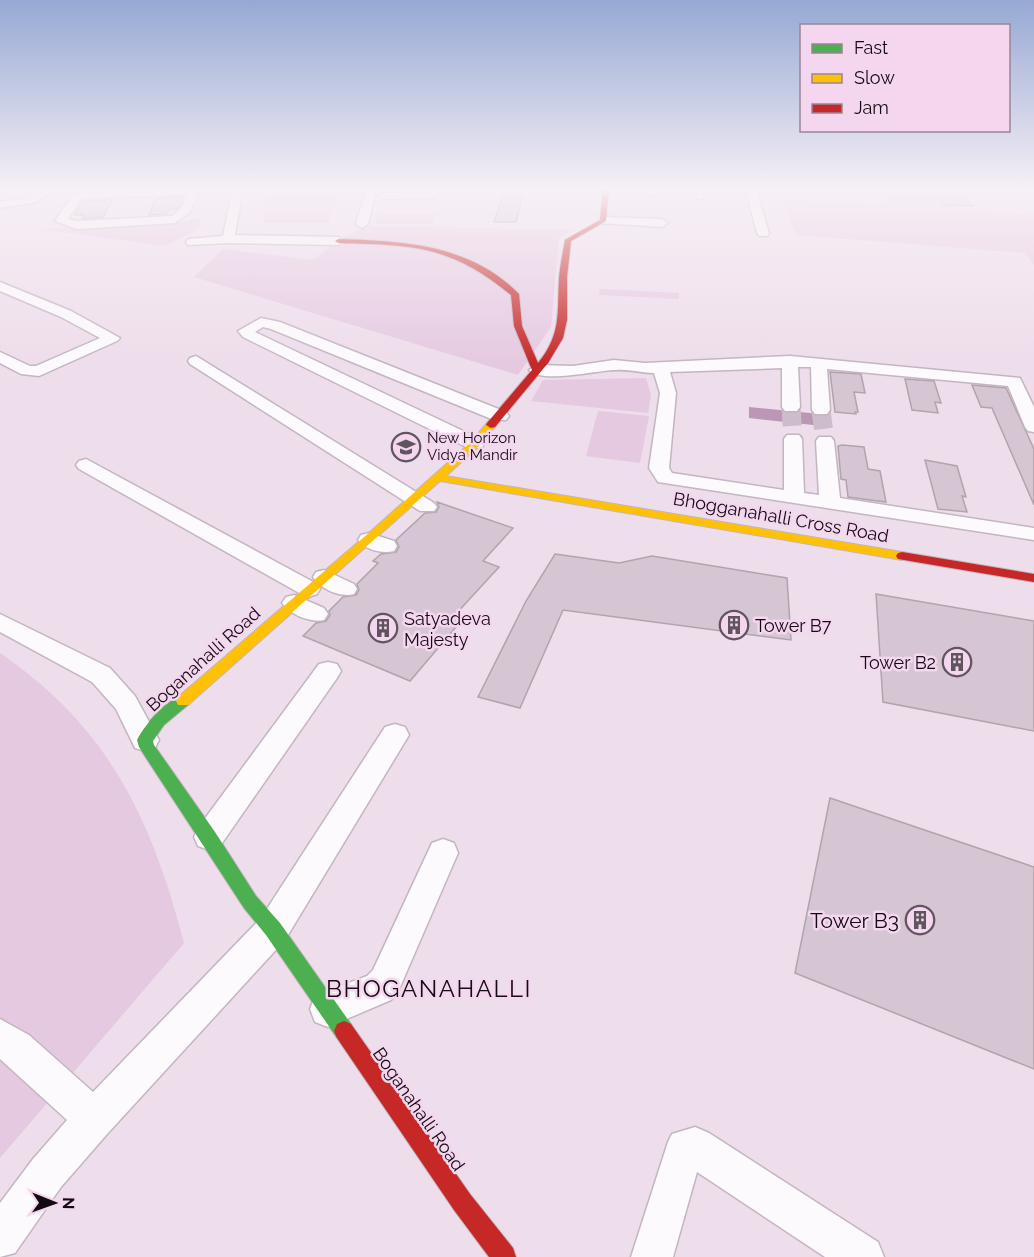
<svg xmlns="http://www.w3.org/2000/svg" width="1034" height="1257" viewBox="0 0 1034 1257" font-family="Raleway,sans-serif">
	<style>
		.green { fill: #e5c9e0 }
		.water { fill: #bb96b5 }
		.building { fill: #d6c5d3; stroke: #b0a4ae; stroke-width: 1.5 }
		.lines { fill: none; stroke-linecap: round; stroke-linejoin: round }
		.street-tunnel { stroke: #cdbdca; stroke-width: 19; stroke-dasharray: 19 10; stroke-linecap: butt }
		.street-casing { stroke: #c3b6c0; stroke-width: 3 }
		.fast-casing { stroke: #c3b6c0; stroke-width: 2 }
		.slow-casing { stroke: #c3b6c0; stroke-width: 2 }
		.jam-casing { stroke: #c3b6c0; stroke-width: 2 }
		.street { fill: #fcfafc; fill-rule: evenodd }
		.fast { fill: #4caf50; fill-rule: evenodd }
		.slow { fill: #ffc107; fill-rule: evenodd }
		.jam { fill: #c62828; fill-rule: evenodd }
		.labels { text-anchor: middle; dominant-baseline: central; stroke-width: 5; stroke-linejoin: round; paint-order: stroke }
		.far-poi-label { font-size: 15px; fill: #140a12; stroke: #f4d7ef; text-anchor: start }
		.street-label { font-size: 18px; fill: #140a12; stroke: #f4d7ef }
		.poi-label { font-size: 18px; fill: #140a12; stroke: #f4d7ef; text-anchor: start }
		.near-poi-label { font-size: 21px; fill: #140a12; stroke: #f4d7ef; text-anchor: end }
		.near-neighbourhood-label { font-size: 24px; letter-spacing: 1.5px; fill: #140a12; stroke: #f4d7ef }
	</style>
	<rect width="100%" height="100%" fill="#eeddeb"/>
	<g class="green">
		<polygon points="266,187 340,187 328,223 263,223"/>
		<polygon points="876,187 930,187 952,209 1034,215 1034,265 1025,253 796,235 781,199 886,204"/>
		<polygon points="378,214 435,214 432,224 375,224"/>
		<polygon points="201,217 199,229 165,246 40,229 175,223"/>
		<polygon points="366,226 571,230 559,238 551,327 518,375 194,277 223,249 313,260 338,241"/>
		<polygon points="600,289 679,293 679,299 599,295"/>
		<polygon points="646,378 651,395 648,413 531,401 543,380"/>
		<polygon points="598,411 649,416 640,463 586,456"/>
		<path d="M0 653C109 728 151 818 184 943L0 1158Z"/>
	</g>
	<polygon class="water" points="749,407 830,415 832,427 749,418"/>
	<g class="building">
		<polygon points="505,187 525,187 516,222 494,222"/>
		<polygon points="930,187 955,187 973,206 945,205"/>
		<polygon points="184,196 180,206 176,209 169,210 167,214 149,215 156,198"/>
		<polygon points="113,200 103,217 82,219 84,215 75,215 83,201"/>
		<polygon points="830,372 861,374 865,393 854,392 858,412 855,412 856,414 835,412"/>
		<polygon points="905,379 934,381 941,403 935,402 938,413 912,410"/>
		<polygon points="972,385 1006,388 1034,449 1034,505 992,408 981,407"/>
		<polygon points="842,445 864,447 868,469 880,471 886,502 848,497 846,480 841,479 838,446"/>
		<polygon points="925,460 957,466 966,497 962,496 967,512 938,509"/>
		<polygon points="437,502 513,528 483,561 499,567 454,616 462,620 410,681 303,636 316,623 326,621 330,615 329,611 343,597 356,595 359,590 357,584 378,563 373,561 381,554 396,552 399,547 396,540 425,513 436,512 439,507"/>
		<polygon points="555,554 619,563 652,556 787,578 791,640 563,610 520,708 478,697 526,601"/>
		<polygon points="876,594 1034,621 1034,731 883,702"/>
		<polygon points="830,798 1034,867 1034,1069 795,973"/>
	</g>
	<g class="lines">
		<g class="street-tunnel">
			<polyline points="791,407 793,439"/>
			<polyline points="821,410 825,441"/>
		</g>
		<g class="street-casing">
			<g id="street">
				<polygon points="44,187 55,187 37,202 0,208 0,202 24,199"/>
				<path d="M200 187 190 212 175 223 77 229 55 221 73 194 77 193ZM188 194 182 207 172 216 77 221 68 219 81 199Z"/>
				<polygon points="233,187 243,187 235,235 338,237 344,241 338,245 228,243 188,245 186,242 188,239 223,236"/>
				<polygon points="367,187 377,187 368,224 362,228 356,224"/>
				<polygon points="427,187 437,187 434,198 384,199 379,196 384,193 425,193"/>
				<polygon points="604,187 659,189 664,192 659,195 606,193 601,190"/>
				<polygon points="693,187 703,187 703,199 695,199"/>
				<polygon points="745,187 755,187 769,233 767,236 759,236 757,233"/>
				<polygon points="604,217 662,219 668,223 662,227 600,223 598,221"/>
				<polygon points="0,282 71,311 120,338 117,341 39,376 21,374 0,363 0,352 30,366 36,366 100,338 61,317 0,291"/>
				<polygon points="261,318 280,322 506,412 509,416 506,420 494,420 271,329 263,327 255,332 482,440 484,444 482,448 468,448 243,337 238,331"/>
				<polygon points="196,356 434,503 437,507 434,511 420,511 190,364 188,361 190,358"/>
				<path d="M790 356 1020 378 1034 407V432L1028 431 1025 427 1008 386 827 369 830 410 827 414H815L812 410 811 367H798L800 407 797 411H785L782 407V368L670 372 676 393 669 468 672 473 784 490V439L787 435H799L802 439 804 493 819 495 816 441 819 437H831L834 441 840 498 1034 528V540L658 482 649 468 660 393 654 373C641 373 629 369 616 370 598 370 541 384 529 370L537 365 573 366 614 360 645 363Z"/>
				<polygon points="86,459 317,584 320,589 317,594 309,597 301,594 79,469 76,465 79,461"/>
				<path d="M369 533 394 541 397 546 394 551C383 554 365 550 358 540L361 535Z"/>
				<path d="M324 570 354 584 357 589 354 594C341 598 320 589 313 577L316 572Z"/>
				<path d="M294 595 324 608 328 614 324 620C311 623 290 615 282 603L286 597Z"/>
				<polygon points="0,614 110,668 135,696 159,740 155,748 145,751 135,748 116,709 92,682 0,632"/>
				<polygon points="328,662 337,664 341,671 337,678 220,846 209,850 198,846 194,837 198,828 319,664"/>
				<polygon points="395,724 405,727 409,735 285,940 108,1133 61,1187 15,1253 0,1257 0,1203 33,1159 67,1120 0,1059 0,1019 29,1035 93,1092 261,918 385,727"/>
				<polygon points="443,839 454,843 458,853 397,994 391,1000 328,1027 315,1022 310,1009 315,996 367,976 373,970 432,843"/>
				<polygon points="695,1127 709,1133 878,1242 884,1257 825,1257 697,1172 673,1257 631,1257 668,1142 672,1134"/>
			</g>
		</g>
		<g class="fast-casing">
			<path id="fast" d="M183 695 188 697 190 701 188 705 164 725 153 741 154 745 215 832 256 896 280 923 351 1024 354 1031 351 1038 344 1041 337 1038 266 935 244 908 139 747 137 740C146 723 165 701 183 695Z"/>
		</g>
		<g class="slow-casing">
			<polygon id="slow" points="491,422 496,425 479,446 446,476 902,552 908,556 902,560 440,481 188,705 178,705 176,701 178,697 370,532 471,442 487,423"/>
		</g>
		<g class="jam-casing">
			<g id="jam">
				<path d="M603 187H609L606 221 571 241 567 277V320L563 338 548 363 495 427 491 428 486 425 487 423 532 370 514 326 511 295C450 245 413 245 338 243L335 241 338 239C403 241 470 244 519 294L522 326 538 363C562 334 557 312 559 278 560 265 563 252 565 240L600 220Z"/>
				<polygon points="902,552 1034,574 1034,582 898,559 896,556 898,553"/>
				<polygon points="344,1021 351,1024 470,1194 513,1248 516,1257 489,1257 454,1210 337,1038 334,1031 337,1024"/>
			</g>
		</g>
		<use href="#street" class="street"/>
		<use href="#fast" class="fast"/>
		<use href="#slow" class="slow"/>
		<use href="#jam" class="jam"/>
	</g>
	<linearGradient id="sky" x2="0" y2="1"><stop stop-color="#96a8d4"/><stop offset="0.52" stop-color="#f7f0f6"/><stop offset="1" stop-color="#f7f0f6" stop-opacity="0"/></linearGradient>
	<rect width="1034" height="363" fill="url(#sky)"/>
	<defs>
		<g id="school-ring" transform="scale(1.5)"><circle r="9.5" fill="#f4d7ef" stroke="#60545e" stroke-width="1.5"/><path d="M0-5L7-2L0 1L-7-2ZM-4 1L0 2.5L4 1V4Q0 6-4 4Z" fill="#60545e"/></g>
		<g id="building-ring" transform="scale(1.5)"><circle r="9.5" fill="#f4d7ef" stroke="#60545e" stroke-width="1.5"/><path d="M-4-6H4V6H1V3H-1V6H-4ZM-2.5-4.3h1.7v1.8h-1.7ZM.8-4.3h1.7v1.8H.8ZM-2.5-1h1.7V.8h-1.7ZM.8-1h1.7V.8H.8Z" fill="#60545e"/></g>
	</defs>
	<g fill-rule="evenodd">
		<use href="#school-ring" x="406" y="447"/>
		<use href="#building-ring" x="734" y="625"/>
		<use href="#building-ring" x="383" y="628"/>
		<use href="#building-ring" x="957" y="662"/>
		<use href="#building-ring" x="920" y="920"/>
	</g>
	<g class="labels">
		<g class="far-poi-label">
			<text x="427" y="438">New Horizon<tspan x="427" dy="17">Vidya Mandir</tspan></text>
		</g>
		<g class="street-label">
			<text transform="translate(781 517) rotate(10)">Bhogganahalli Cross Road</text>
			<text transform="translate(203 659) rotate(-42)">Boganahalli Road</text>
			<text transform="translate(419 1109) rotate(55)">Boganahalli Road</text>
		</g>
		<g class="poi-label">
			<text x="404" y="618">Satyadeva<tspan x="404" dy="21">Majesty</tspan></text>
			<text x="755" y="625">Tower B7</text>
			<text x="936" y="662" text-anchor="end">Tower B2</text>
		</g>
		<g class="near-poi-label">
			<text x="899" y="920">Tower B3</text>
		</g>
		<g class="near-neighbourhood-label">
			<text x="429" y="988">BHOGANAHALLI</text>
		</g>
	</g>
	<rect x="800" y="24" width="210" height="108" fill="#f4d7ef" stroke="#9a8597" stroke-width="1.5"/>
	<rect x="812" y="44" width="30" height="9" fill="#4caf50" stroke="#9a8597" stroke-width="1.5"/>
	<text x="854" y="54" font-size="18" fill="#140a12">Fast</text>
	<rect x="812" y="74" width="30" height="9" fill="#ffc107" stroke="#9a8597" stroke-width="1.5"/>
	<text x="854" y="84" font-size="18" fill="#140a12">Slow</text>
	<rect x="812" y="104" width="30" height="9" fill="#c62828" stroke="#9a8597" stroke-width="1.5"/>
	<text x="854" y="114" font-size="18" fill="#140a12">Jam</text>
	<g transform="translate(54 1203) rotate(91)" stroke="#f4d7ef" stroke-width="4.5" paint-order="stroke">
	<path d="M0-4.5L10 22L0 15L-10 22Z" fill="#140a12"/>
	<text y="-9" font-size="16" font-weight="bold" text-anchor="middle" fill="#140a12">N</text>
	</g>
</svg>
